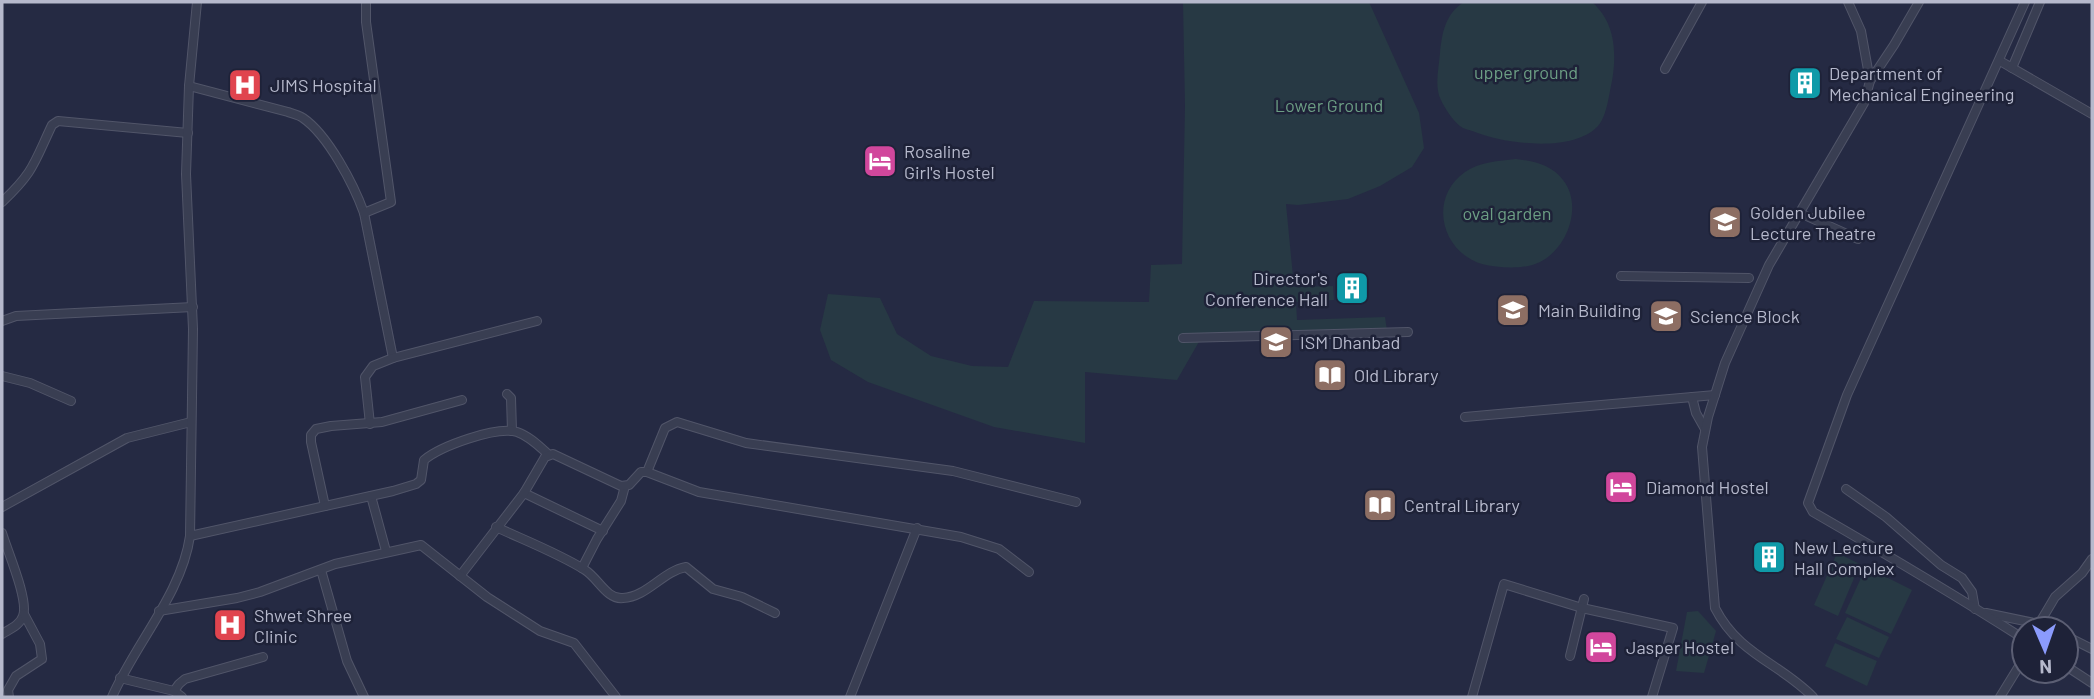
<svg xmlns="http://www.w3.org/2000/svg" width="2094" height="699" viewBox="0 0 2094 699" font-family="Barlow,sans-serif">
	<style>
		.green { fill: #273944 }
		.lines { fill: none; stroke-linecap: round; stroke-linejoin: round }
		.street-casing { stroke: #515569; stroke-width: 10 }
		.street { stroke: #393e52; stroke-width: 8 }
		.labels { text-anchor: middle; dominant-baseline: central; stroke-width: 5; stroke-linejoin: round; paint-order: stroke }
		.park-label { font-size: 18px; fill: #6c9e84; stroke: #1e2238 }
		.poi-label { font-size: 18px; fill: #b6b9cc; stroke: #1e2238; text-anchor: start }
	</style>
	<rect width="100%" height="100%" fill="#252a43"/>
	<g class="green">
		<polygon points="1183,2 1369,2 1419,113 1424,148 1412,167 1380,186 1348,199 1298,205 1286,204 1294,287 1333,286 1334,300 1296,302 1297,320 1385,317 1387,331 1200,340 1177,380 1085,372 1085,443 994,427 868,382 831,360 820,330 828,294 880,298 897,334 931,356 972,366 1008,367 1034,301 1149,302 1151,265 1182,264 1185,106"/>
		<path d="M1464 2H1592C1615 22 1617 52 1612 81 1609 94 1607 116 1598 126 1573 153 1505 144 1475 132 1471 130 1463 129 1460 126 1453 121 1444 107 1441 100 1434 87 1439 67 1440 53 1442 32 1446 13 1464 2Z"/>
		<path d="M1516 159C1533 161 1552 165 1563 180 1583 205 1568 248 1540 262 1524 270 1499 268 1482 264 1441 252 1428 198 1465 172 1479 162 1499 161 1516 159Z"/>
		<polygon points="1837,553 1860,564 1838,616 1814,605"/>
		<polygon points="1866,567 1912,590 1891,634 1845,613"/>
		<polygon points="1698,611 1716,631 1704,673 1676,671 1687,612"/>
		<polygon points="1847,617 1889,637 1879,658 1836,639"/>
		<polygon points="1835,643 1877,661 1867,686 1825,666"/>
	</g>
	<g class="lines">
		<g class="street-casing">
			<g id="street">
				<polyline points="2000,61 2092,114"/>
				<polyline points="2012,68 2040,2"/>
				<polyline points="1665,69 1702,2"/>
				<polyline points="1870,81 1894,45 1919,2"/>
				<path d="M189 86 288 112C293 114 299 115 303 118 328 135 354 185 364 213L393 358"/>
				<path d="M2 202C34 172 34 163 52 125L58 121 188 133"/>
				<polyline points="364,213 391,202 366,22 366,2"/>
				<polyline points="1800,213 1858,239"/>
				<polyline points="1621,276 1749,278"/>
				<polyline points="2,321 16,316 193,307"/>
				<polyline points="1183,338 1408,332"/>
				<polyline points="2,376 30,383 71,401"/>
				<polyline points="507,394 511,398 512,431"/>
				<polyline points="1692,397 1696,413 1705,429"/>
				<polyline points="1465,417 1715,395"/>
				<polyline points="370,424 365,377 373,366 393,358 537,321"/>
				<polyline points="647,472 665,428 677,422 746,443 953,471 1076,502"/>
				<polyline points="1846,489 1886,517 1941,565 1962,578 1972,592 1975,609"/>
				<polyline points="524,493 603,531"/>
				<polyline points="371,496 386,551"/>
				<polyline points="325,506 311,442 311,435 316,429 331,426 382,422 462,400"/>
				<polyline points="2,507 127,438 191,422"/>
				<path d="M496 527C524 540 560 554 585 570 598 578 607 600 623 598 647 597 663 571 686 567L713 589 742 597 775 613"/>
				<path d="M2 533C7 550 29 600 23 616 20 625 10 629 2 634"/>
				<path d="M190 536 393 491 416 484 421 480 424 460C441 446 496 426 517 432 529 436 539 446 548 454"/>
				<polyline points="582,568 597,539 621,501 625,486"/>
				<polyline points="321,570 347,661 364,697"/>
				<polyline points="460,576 524,493 545,457 553,454 621,486 629,485 641,472 647,472 699,492 961,537 999,549 1029,572"/>
				<polyline points="159,611 237,598 260,592 335,564 421,545 487,597 540,631 574,643 616,697"/>
				<polyline points="1986,613 2039,624 2049,629"/>
				<polyline points="2039,624 2055,597 2082,573 2092,559"/>
				<polyline points="2066,636 2092,649"/>
				<path d="M2024 639C1955 595 1884 553 1813 512L1808 503 1847 395 2025 2"/>
				<polyline points="1570,656 1584,599"/>
				<polyline points="2066,666 2092,683"/>
				<polyline points="120,678 174,691 182,697"/>
				<polyline points="174,691 179,684 185,679 263,657"/>
				<polyline points="9,697 8,690 16,676 42,659 40,644 24,614"/>
				<path d="M112 697C135 644 182 593 190 536L193 329 186 174 189 86 197 2"/>
				<polyline points="850,697 917,528"/>
				<polyline points="1472,697 1504,584 1582,608 1673,628 1652,697"/>
				<path d="M1813 697C1780 663 1739 655 1715 608L1702 447 1708 417 1725 363 1769 265 1864 103 1870 81 1861 31 1848 2"/>
				<polyline points="2000,697 2024,658"/>
			</g>
		</g>
		<use href="#street" class="street"/>
	</g>
	<defs>
		<g id="building-square" transform="scale(1.75)"><rect x="-9" y="-9" width="18" height="18" rx="4" fill="#0f9aa8" stroke="#1e2238"/><path d="M-4-6H4V6H1V3H-1V6H-4ZM-2.5-4.3h1.7v1.8h-1.7ZM.8-4.3h1.7v1.8H.8ZM-2.5-1h1.7V.8h-1.7ZM.8-1h1.7V.8H.8Z" fill="#fff"/></g>
		<g id="hospital-square" transform="scale(1.75)"><rect x="-9" y="-9" width="18" height="18" rx="4" fill="#e0444e" stroke="#1e2238"/><path d="M-5-5h3v3.5h4V-5h3V5h-3V1.5h-4V5h-3Z" fill="#fff"/></g>
		<g id="hotel-square" transform="scale(1.75)"><rect x="-9" y="-9" width="18" height="18" rx="4" fill="#d1479c" stroke="#1e2238"/><path d="M-6-4.5h1.5V1H6V5H4.5V3h-9V5H-6ZM-4 0a1.8 1.8 0 1 1 3.6 0ZM.5 0V-2.5h3Q6-2.5 6 0Z" fill="#fff"/></g>
		<g id="university-square" transform="scale(1.75)"><rect x="-9" y="-9" width="18" height="18" rx="4" fill="#8d6e63" stroke="#1e2238"/><path d="M0-5L7-2L0 1L-7-2ZM-4 1L0 2.5L4 1V4Q0 6-4 4Z" fill="#fff"/></g>
		<g id="library-square" transform="scale(1.75)"><rect x="-9" y="-9" width="18" height="18" rx="4" fill="#8d6e63" stroke="#1e2238"/><path d="M-6-4Q-3-5.5-.7-3.5V5Q-3 3-6 4ZM6-4Q3-5.5 .7-3.5V5Q3 3 6 4Z" fill="#fff"/></g>
	</defs>
	<g fill-rule="evenodd">
		<use href="#building-square" x="1805" y="83"/>
		<use href="#hospital-square" x="245" y="85"/>
		<use href="#hotel-square" x="880" y="161"/>
		<use href="#university-square" x="1725" y="222"/>
		<use href="#building-square" x="1352" y="288"/>
		<use href="#university-square" x="1513" y="310"/>
		<use href="#university-square" x="1666" y="316"/>
		<use href="#university-square" x="1276" y="342"/>
		<use href="#library-square" x="1330" y="375"/>
		<use href="#hotel-square" x="1621" y="487"/>
		<use href="#library-square" x="1380" y="505"/>
		<use href="#building-square" x="1769" y="557"/>
		<use href="#hospital-square" x="230" y="625"/>
		<use href="#hotel-square" x="1601" y="647"/>
	</g>
	<g class="labels">
		<g class="park-label">
			<text x="1526" y="72">upper ground</text>
			<text x="1329" y="105">Lower Ground</text>
			<text x="1507" y="213">oval garden</text>
		</g>
		<g class="poi-label">
			<text x="1829" y="73">Department of<tspan x="1829" dy="21">Mechanical Engineering</tspan></text>
			<text x="270" y="85">JIMS Hospital</text>
			<text x="904" y="151">Rosaline<tspan x="904" dy="21">Girl's Hostel</tspan></text>
			<text x="1750" y="212">Golden Jubilee<tspan x="1750" dy="21">Lecture Theatre</tspan></text>
			<text x="1328" y="278" text-anchor="end">Director's<tspan x="1328" dy="21">Conference Hall</tspan></text>
			<text x="1538" y="310">Main Building</text>
			<text x="1690" y="316">Science Block</text>
			<text x="1300" y="342">ISM Dhanbad</text>
			<text x="1354" y="375">Old Library</text>
			<text x="1646" y="487">Diamond Hostel</text>
			<text x="1404" y="505">Central Library</text>
			<text x="1794" y="547">New Lecture<tspan x="1794" dy="21">Hall Complex</tspan></text>
			<text x="254" y="615">Shwet Shree<tspan x="254" dy="21">Clinic</tspan></text>
			<text x="1626" y="647">Jasper Hostel</text>
		</g>
	</g>
	<rect width="2094" height="699" fill="none" stroke="#b6b9cc" stroke-width="7"/>
	<g transform="translate(2045 650) rotate(178)"><circle r="33" fill="#1e2238" stroke="#5b5e73" stroke-width="2"/>
	<path d="M0-5L12 26L0 18L-12 26Z" fill="#8b9bfd"/>
	<text y="-10" font-size="19" font-weight="bold" text-anchor="middle" fill="#b6b9cc">N</text>
	</g>
</svg>
